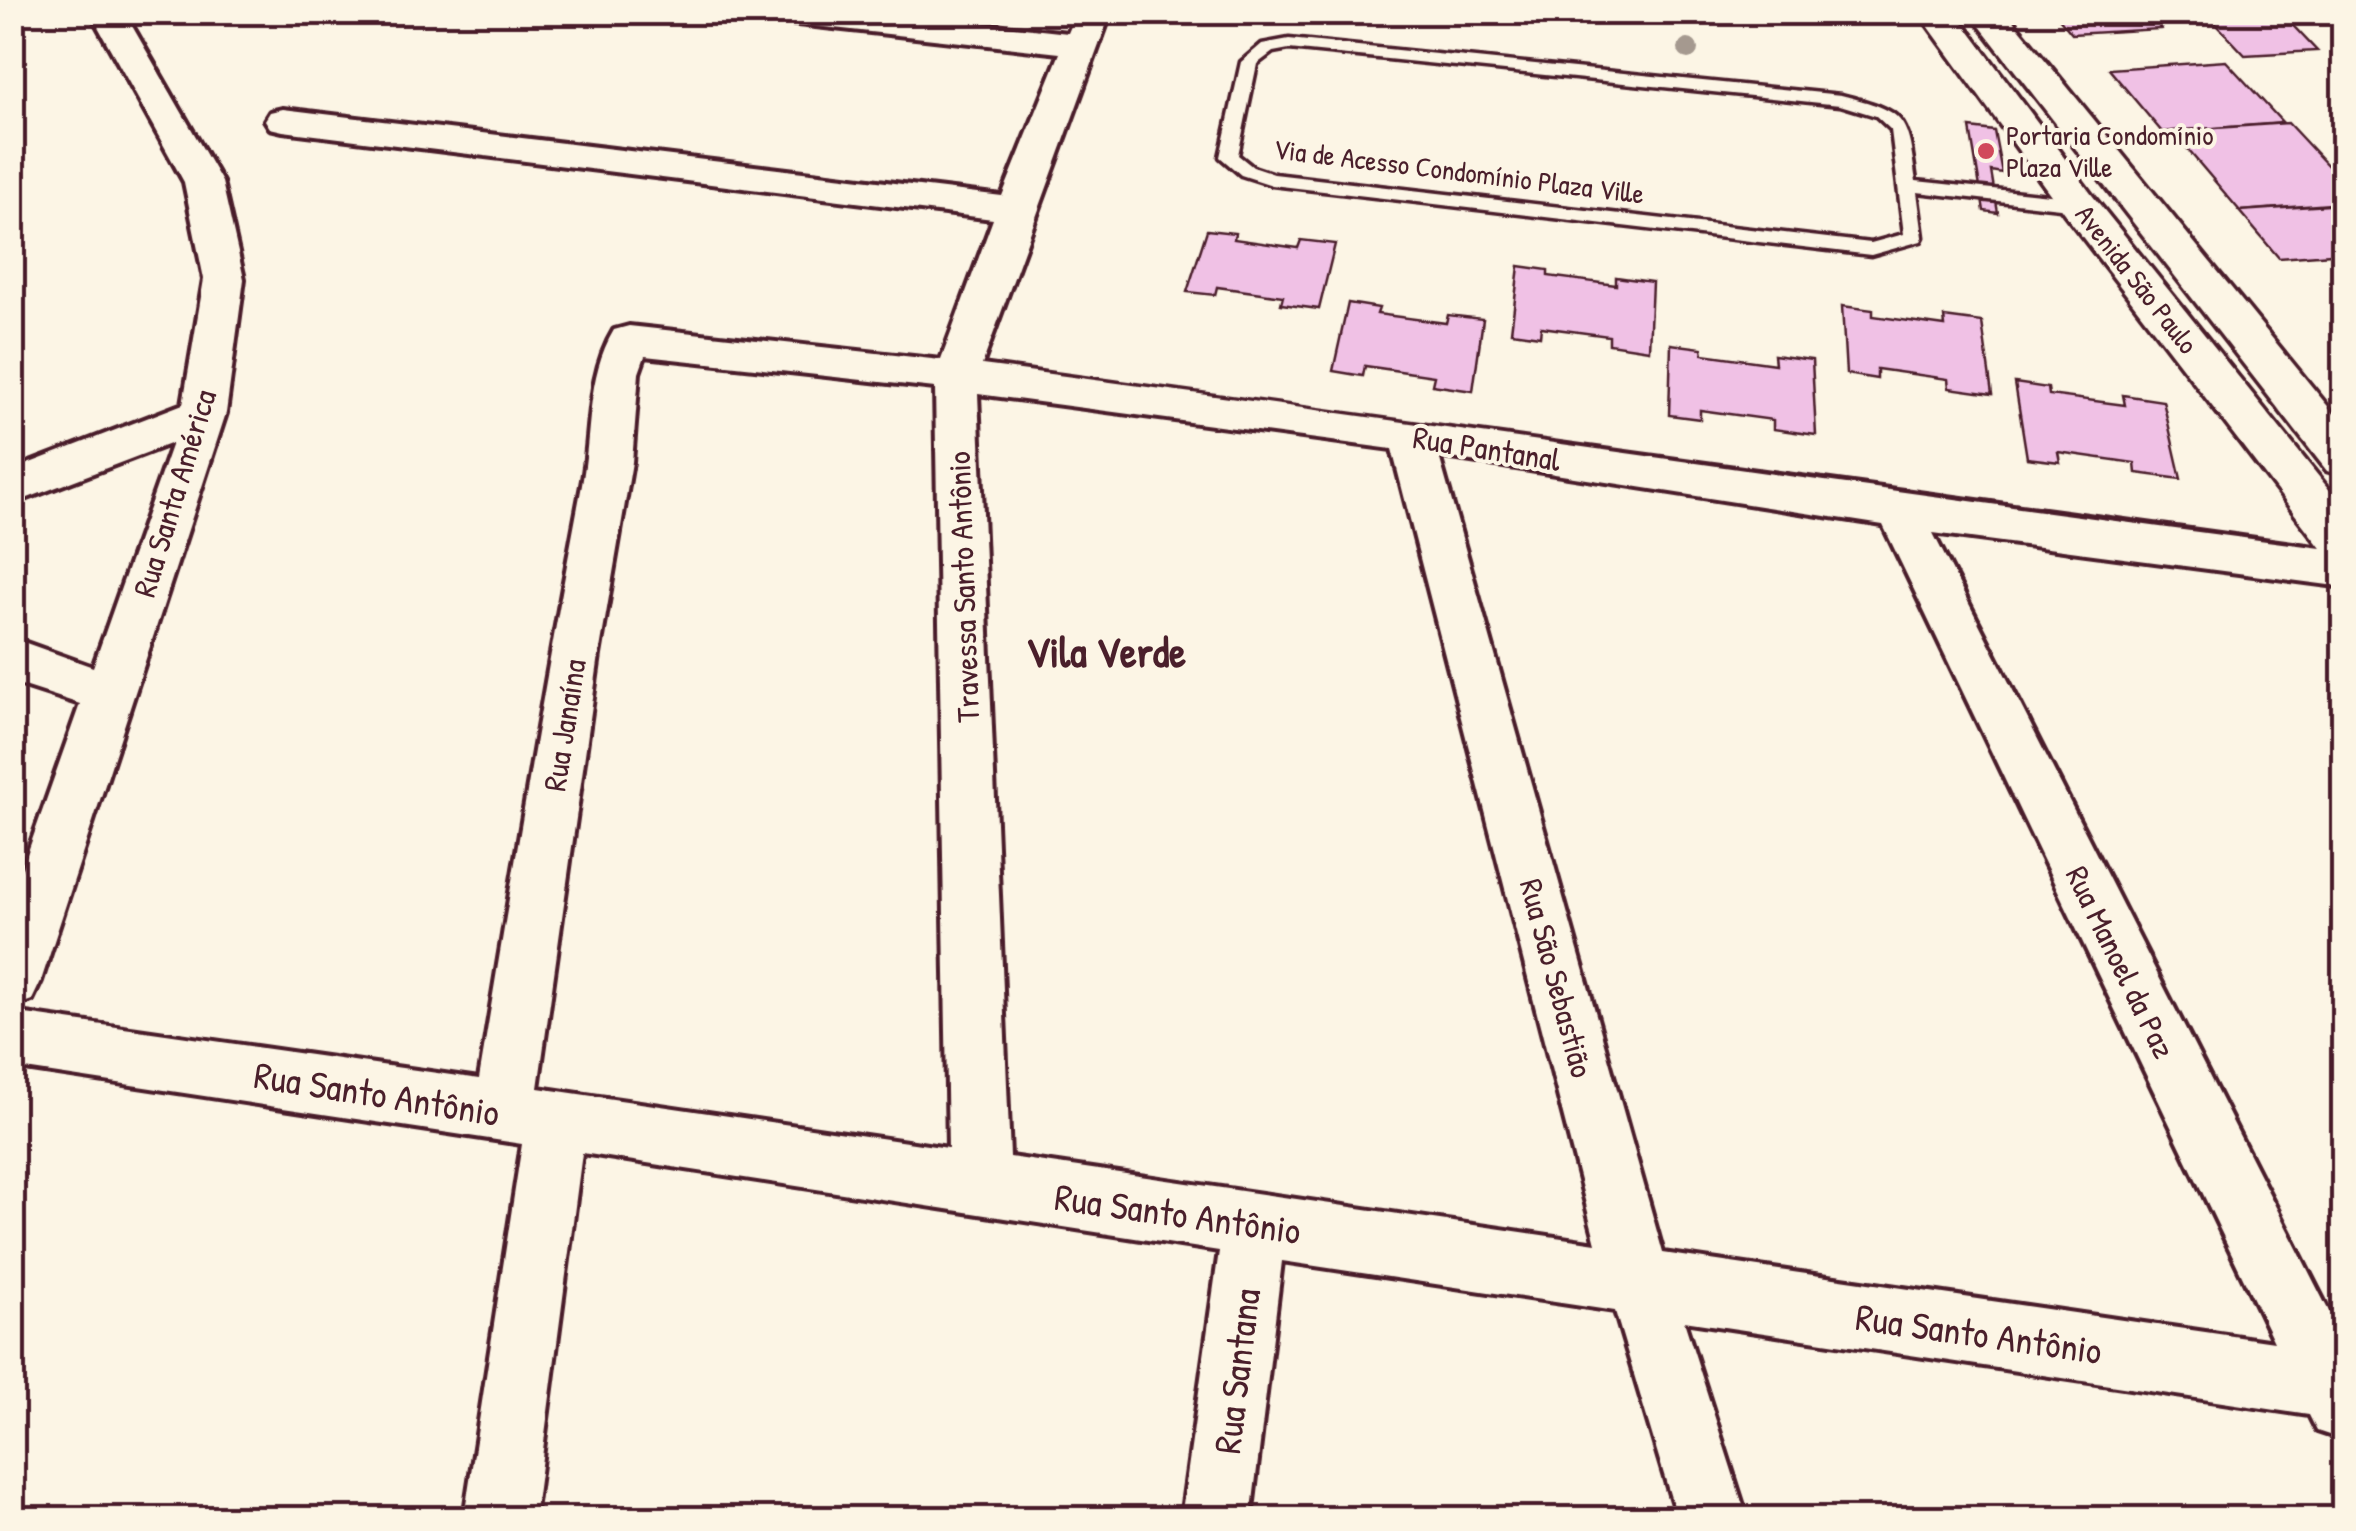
<svg xmlns="http://www.w3.org/2000/svg" width="2356" height="1531" viewBox="0 0 2356 1531" font-family="'Patrick Hand',sans-serif">
	<style>
		.building { fill: #f0c1e5; stroke: #4a1f2b; stroke-width: 2.5 }
		.lines { fill: none; stroke-linecap: round; stroke-linejoin: round }
		.service-casing { stroke: #4a1f2b; stroke-width: 7 }
		.minor-casing { stroke: #4a1f2b; stroke-width: 8 }
		.tertiary-casing { stroke: #4a1f2b; stroke-width: 7 }
		.service { fill: #fcf5e5; fill-rule: evenodd }
		.minor { fill: #fcf5e5; fill-rule: evenodd }
		.tertiary { fill: #fcf5e5; fill-rule: evenodd }
		.tree { fill: #a5998f }
		.poi-dot { fill: #d1495b; stroke: #fcf5e5; stroke-width: 4 }
		.labels { text-anchor: middle; dominant-baseline: central; stroke-width: 8; stroke-linejoin: round; paint-order: stroke }
		.far-poi-label { font-size: 28px; fill: #4a1f2b; stroke: #fcf5e5; text-anchor: start }
		.far-street-label { font-size: 28px; fill: #4a1f2b; stroke: #fcf5e5 }
		.street-label { font-size: 32px; fill: #4a1f2b; stroke: #fcf5e5 }
		.near-street-label { font-size: 38px; fill: #4a1f2b; stroke: #fcf5e5 }
		.district-label { font-size: 42px; font-weight: bold; fill: #4a1f2b; stroke: #fcf5e5 }
	</style>
	<rect width="100%" height="100%" fill="#fcf5e5"/>
	<filter id="ink" filterUnits="userSpaceOnUse"><feTurbulence type="fractalNoise" baseFrequency=".01" numOctaves="2"/><feDisplacementMap in="SourceGraphic" scale="20" xChannelSelector="R" yChannelSelector="G"/><feConvolveMatrix kernelMatrix="1 2 1 2 8 2 1 2 1" color-interpolation-filters="sRGB"/></filter>
	<g filter="url(#ink)">
		<g class="building">
			<polygon points="2054,12 2146,12 2161,29 2072,34"/>
			<polygon points="2205,12 2280,12 2317,51 2245,55"/>
			<polygon points="2226,61 2283,123 2162,132 2109,69"/>
			<polygon points="2288,123 2344,183 2344,203 2240,211 2172,131"/>
			<polygon points="1970,128 1994,131 2002,173 1991,171 1998,213 1984,211"/>
			<polygon points="2344,204 2344,253 2279,258 2239,211"/>
			<polygon points="1207,230 1235,233 1234,239 1298,248 1301,240 1335,244 1319,309 1281,304 1283,296 1217,287 1215,295 1187,292"/>
			<polygon points="1519,266 1548,270 1548,276 1616,285 1616,277 1652,282 1649,350 1609,344 1609,336 1541,327 1540,336 1511,332"/>
			<polygon points="1348,303 1379,308 1377,314 1446,323 1448,315 1483,319 1473,391 1432,385 1434,376 1365,366 1363,376 1333,371"/>
			<polygon points="1842,306 1873,310 1873,316 1945,326 1944,317 1982,322 1992,394 1949,388 1948,379 1877,369 1877,379 1846,374"/>
			<polygon points="1671,344 1702,348 1703,354 1775,364 1774,355 1812,360 1816,435 1773,429 1773,420 1700,410 1700,419 1669,415"/>
			<polygon points="2015,383 2048,388 2049,395 2125,405 2123,395 2163,401 2181,479 2136,473 2135,463 2058,452 2060,462 2027,458"/>
		</g>
		<g class="lines">
			<g class="service-casing">
				<path id="service" d="M1289 39 1841 95C1907 112 1907 116 1916 181L2078 198 2087 204 2078 210 1917 192 1923 237 1921 241 1871 255 1272 185 1241 175 1220 157 1241 62 1262 44ZM1289 49 1840 105 1876 116 1891 130 1904 234 1871 243 1274 174 1253 167 1238 155 1257 64 1273 52Z"/>
			</g>
			<g class="minor-casing">
				<g id="minor">
					<polygon points="90,12 124,12 222,182 244,279 226,413 41,981 32,1000 12,1007 12,897 80,704 12,682 12,638 93,667 172,443 12,504 12,470 183,404 204,279 184,182"/>
					<path d="M762 12H879L1068 33 1077 12H1111L982 365C1436 424 1889 493 2344 551V587L1933 533 2344 1341V1440L2317 1431 2309 1415 1684 1321 1747 1518H1677L1615 1311 1282 1261 1251 1518H1181L1219 1251 582 1153 534 1518H464L522 1144 12 1067V1012L479 1079C512 881 544 683 582 485 592 434 586 376 614 330L629 326 941 360 993 219 283 131 270 128 265 120 270 112 283 109 1002 196 1060 53 779 22 767 19ZM645 356 935 388 948 1148 538 1088 599 655 632 462 639 373ZM978 394 1392 449 1596 1243 1010 1157ZM1439 456 1883 525 2274 1342 1663 1253Z"/>
				</g>
			</g>
			<g class="tertiary-casing">
				<g id="tertiary">
					<polygon points="1918,12 1955,12 2092,195 2344,508 2344,561 2327,556 2064,213"/>
					<polygon points="1969,12 2006,12 2344,426 2344,476 2327,471"/>
				</g>
			</g>
			<use href="#service" class="service"/>
			<use href="#minor" class="minor"/>
			<use href="#tertiary" class="tertiary"/>
		</g>
		<circle class="tree" cx="1688" cy="49" r="10"/>
	</g>
	<circle class="poi-dot" cx="1986" cy="151" r="10"/>
	<g class="labels">
		<g class="far-poi-label">
			<text x="2006" y="135">Portaria Condomínio<tspan x="2006" dy="32">Plaza Ville</tspan></text>
		</g>
		<g class="far-street-label">
			<text transform="translate(1459 171) rotate(7)">Via de Acesso Condomínio Plaza Ville</text>
			<text transform="translate(2137 279) rotate(52)">Avenida São Paulo</text>
		</g>
		<g class="street-label">
			<text transform="translate(1487 448) rotate(9)">Rua Pantanal</text>
			<text transform="translate(174 493) rotate(-73)">Rua Santa América</text>
			<text transform="translate(963 587) rotate(-92)">Travessa Santo Antônio</text>
			<text transform="translate(564 725) rotate(-81)">Rua Janaína</text>
			<text transform="translate(2121 962) rotate(64)">Rua Manoel da Paz</text>
			<text transform="translate(1557 978) rotate(75)">Rua São Sebastião</text>
		</g>
		<g class="near-street-label">
			<text transform="translate(377 1093) rotate(9)">Rua Santo Antônio</text>
			<text transform="translate(1178 1213) rotate(8)">Rua Santo Antônio</text>
			<text transform="translate(1979 1333) rotate(8)">Rua Santo Antônio</text>
			<text transform="translate(1236 1371) rotate(-83)">Rua Santana</text>
		</g>
		<g class="district-label">
			<text x="1106" y="651">Vila Verde</text>
		</g>
	</g>
	<rect width="2356" height="1531" fill="none" stroke="#fcf5e5" stroke-width="50"/>
	<rect x="25" y="25" width="2306" height="1481" fill="none" stroke="#4a1f2b" stroke-width="4" filter="url(#ink)"/>
</svg>
